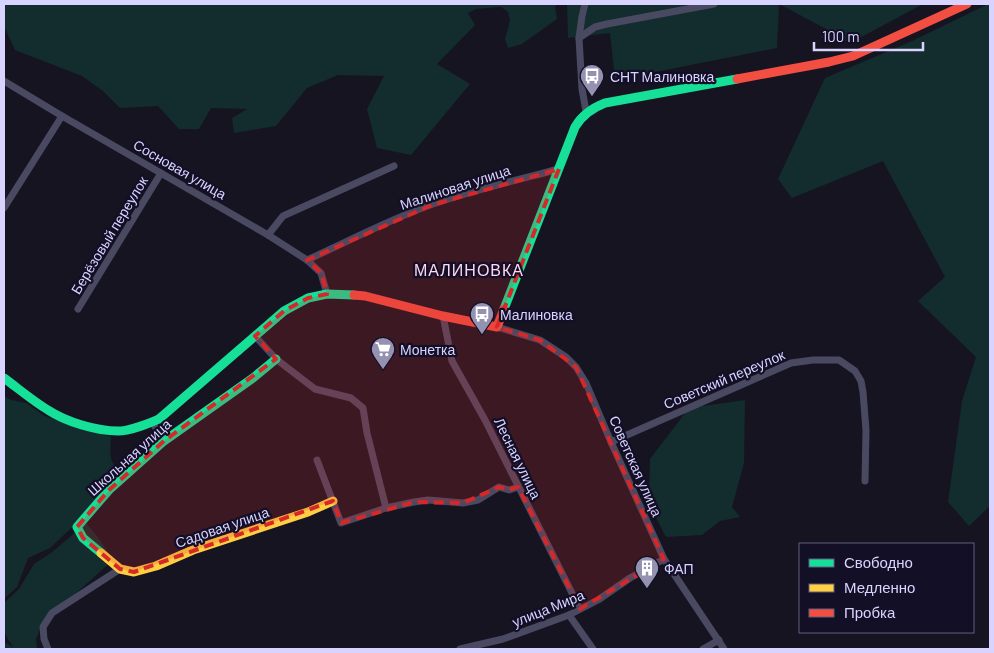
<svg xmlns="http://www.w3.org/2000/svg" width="994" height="653" viewBox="0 0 994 653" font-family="Barlow,sans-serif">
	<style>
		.green { fill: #132c2d }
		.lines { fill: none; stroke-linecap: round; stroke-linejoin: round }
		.street { stroke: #4a4962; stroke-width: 7 }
		.fast { stroke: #16e098; stroke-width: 9 }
		.slow { stroke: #ffcf43; stroke-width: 9 }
		.jam { stroke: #f24e42; stroke-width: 9 }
		.marked { fill: #d62828; fill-opacity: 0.2; stroke: #d62828; stroke-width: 4; stroke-dasharray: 10 6; stroke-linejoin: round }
		.labels { text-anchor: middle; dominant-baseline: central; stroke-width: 4.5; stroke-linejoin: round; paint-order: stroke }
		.poi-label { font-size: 14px; fill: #d9d4ff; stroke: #130f26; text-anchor: start }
		.street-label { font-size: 14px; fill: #d9d4ff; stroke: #130f26 }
		.quarter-label { font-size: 16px; letter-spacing: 1px; fill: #ffd6f0; stroke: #130f26 }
	</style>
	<rect width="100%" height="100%" fill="#161421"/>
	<g class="green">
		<polygon points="4,4 557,4 555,7 557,19 522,44 508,48 505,39 510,21 508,12 501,7 476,9 468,13 475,25 437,64 470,84 411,155 377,148 367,109 384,76 338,75 307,88 276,126 234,133 232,118 247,109 211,108 199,129 179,129 158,106 120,108 103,91 82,76 15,50 4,26"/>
		<polygon points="567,4 923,4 852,42 820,37 830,31 779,4 777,48 615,80 610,33 568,38"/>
		<polygon points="988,4 990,4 990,497 989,507 969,526 948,502 962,401 976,357 918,301 945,277 883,161 792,198 778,179 825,78 912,41"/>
		<path d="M4 396 11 400 26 403 43 415 80 429 111 436C110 452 108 463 122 474L82 518 50 548 28 558 17 587 4 599Z"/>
		<polygon points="745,400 744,463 732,507 740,517 720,521 702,535 666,537 649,504 650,459 689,408"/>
		<polygon points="86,523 97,536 113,560 42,624 36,639 37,649 4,649 4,642 13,647 4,632 4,603 19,589 34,564 51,553"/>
	</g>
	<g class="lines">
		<g class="street">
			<polyline points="579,38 582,16 585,4"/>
			<polyline points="4,81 62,116 268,235 307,260 321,273 327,294"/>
			<polyline points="586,111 582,89 579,38 595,27 607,24 714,4"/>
			<polyline points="4,208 62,116"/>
			<polyline points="268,235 283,216 394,166"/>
			<path d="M307 260C349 241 390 219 433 204 474 190 517 180 559 169"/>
			<polyline points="78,309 161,173"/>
			<polyline points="443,316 452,361 485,420 580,609"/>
			<polyline points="497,327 540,340 566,357 576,367 586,383 611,442 664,559 724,649"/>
			<polyline points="255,336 276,359 315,389 351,398 363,408 367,433 386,508"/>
			<polyline points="152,422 164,441"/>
			<polyline points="611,442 791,363 813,360 839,360 855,371 861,381 863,392 866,430 865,481"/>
			<polyline points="317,460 341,523 386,508 414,502 428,500 463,503 478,500 499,487 509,490 518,487"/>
			<polyline points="569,615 593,649"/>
			<polyline points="48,649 44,639 43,627 52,613 120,569"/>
			<polyline points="460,649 503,639 569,615 598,600 630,578 664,559"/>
			<polyline points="703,649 719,640"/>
		</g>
		<g class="fast">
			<path d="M504 309 575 127C582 115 592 108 605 103L737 79"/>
			<path d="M4 378C19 389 33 401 48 410 66 422 97 431 118 431 131 431 147 424 159 419L284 311 308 298 327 294 354 295"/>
			<polyline points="101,553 83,538 77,527 109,490 164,441 253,378 276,359"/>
		</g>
		<polyline class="slow" points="101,553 120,569 134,572 156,566 193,550 308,512 333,501"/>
		<g class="jam">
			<polyline points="737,79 829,62 853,56 967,4"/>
			<polyline points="354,295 365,296 443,316 497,327 504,309"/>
		</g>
	</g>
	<path class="marked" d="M559 169 497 327 540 340 576 367 664 559 580 609 518 487 509 490 499 487 463 503 414 502 341 523 333 501 134 572 120 569 83 538 77 527 109 490 164 441 276 359 255 336 284 311 308 298 327 294 321 273 307 260 432 205Z"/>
	<defs>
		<g id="bus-pin" transform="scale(1.25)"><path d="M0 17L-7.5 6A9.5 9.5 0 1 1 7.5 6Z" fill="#9591b1" stroke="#130f26"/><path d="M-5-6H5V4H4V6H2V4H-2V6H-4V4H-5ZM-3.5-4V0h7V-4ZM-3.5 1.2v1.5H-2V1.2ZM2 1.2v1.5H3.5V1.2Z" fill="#fff"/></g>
		<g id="supermarket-pin" transform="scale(1.25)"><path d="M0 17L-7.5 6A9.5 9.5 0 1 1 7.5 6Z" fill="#9591b1" stroke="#130f26"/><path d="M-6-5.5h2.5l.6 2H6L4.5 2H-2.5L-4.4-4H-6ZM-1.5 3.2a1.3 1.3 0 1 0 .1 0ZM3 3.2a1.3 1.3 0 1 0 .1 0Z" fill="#fff"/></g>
		<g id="building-pin" transform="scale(1.25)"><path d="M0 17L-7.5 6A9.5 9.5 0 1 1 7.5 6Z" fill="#9591b1" stroke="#130f26"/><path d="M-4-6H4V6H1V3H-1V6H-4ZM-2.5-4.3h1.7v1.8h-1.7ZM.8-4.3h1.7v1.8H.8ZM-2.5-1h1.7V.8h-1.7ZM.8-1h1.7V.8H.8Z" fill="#fff"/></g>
	</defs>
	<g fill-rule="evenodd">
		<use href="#bus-pin" x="592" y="76"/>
		<use href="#bus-pin" x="482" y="314"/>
		<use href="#supermarket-pin" x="383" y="349"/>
		<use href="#building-pin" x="647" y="568"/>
	</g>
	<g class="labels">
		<g class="poi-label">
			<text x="610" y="76">СНТ Малиновка</text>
			<text x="500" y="314">Малиновка</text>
			<text x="400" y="349">Монетка</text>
			<text x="664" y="568">ФАП</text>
		</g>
		<g class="street-label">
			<text transform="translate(180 169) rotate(30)">Сосновая улица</text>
			<text transform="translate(455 187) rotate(-18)">Малиновая улица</text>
			<text transform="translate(109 235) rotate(-59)">Берёзовый переулок</text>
			<text transform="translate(724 379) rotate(-23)">Советский переулок</text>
			<text transform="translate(129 457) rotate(-42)">Школьная улица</text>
			<text transform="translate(518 458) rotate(64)">Лесная улица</text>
			<text transform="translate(636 466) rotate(66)">Советская улица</text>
			<text transform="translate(222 527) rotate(-19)">Садовая улица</text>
			<text transform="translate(548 608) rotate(-22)">улица Мира</text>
		</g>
		<g class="quarter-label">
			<text x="469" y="269">МАЛИНОВКА</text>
		</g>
	</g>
	<rect width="994" height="653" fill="none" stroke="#d9d4ff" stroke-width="10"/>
	<rect x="799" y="543" width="175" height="90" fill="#130f26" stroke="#625e7d"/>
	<rect x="809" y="559" width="25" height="8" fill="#16e098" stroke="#625e7d"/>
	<text x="844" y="568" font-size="15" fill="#d9d4ff">Свободно</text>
	<rect x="809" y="584" width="25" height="8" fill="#ffcf43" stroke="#625e7d"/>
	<text x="844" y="593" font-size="15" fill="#d9d4ff">Медленно</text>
	<rect x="809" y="609" width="25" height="8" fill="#f24e42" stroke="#625e7d"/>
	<text x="844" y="618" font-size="15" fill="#d9d4ff">Пробка</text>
	<path d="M814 42v8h109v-8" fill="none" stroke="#d9d4ff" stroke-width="2.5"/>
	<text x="822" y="42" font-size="15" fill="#d9d4ff" stroke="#130f26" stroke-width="4" paint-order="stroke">100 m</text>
</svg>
